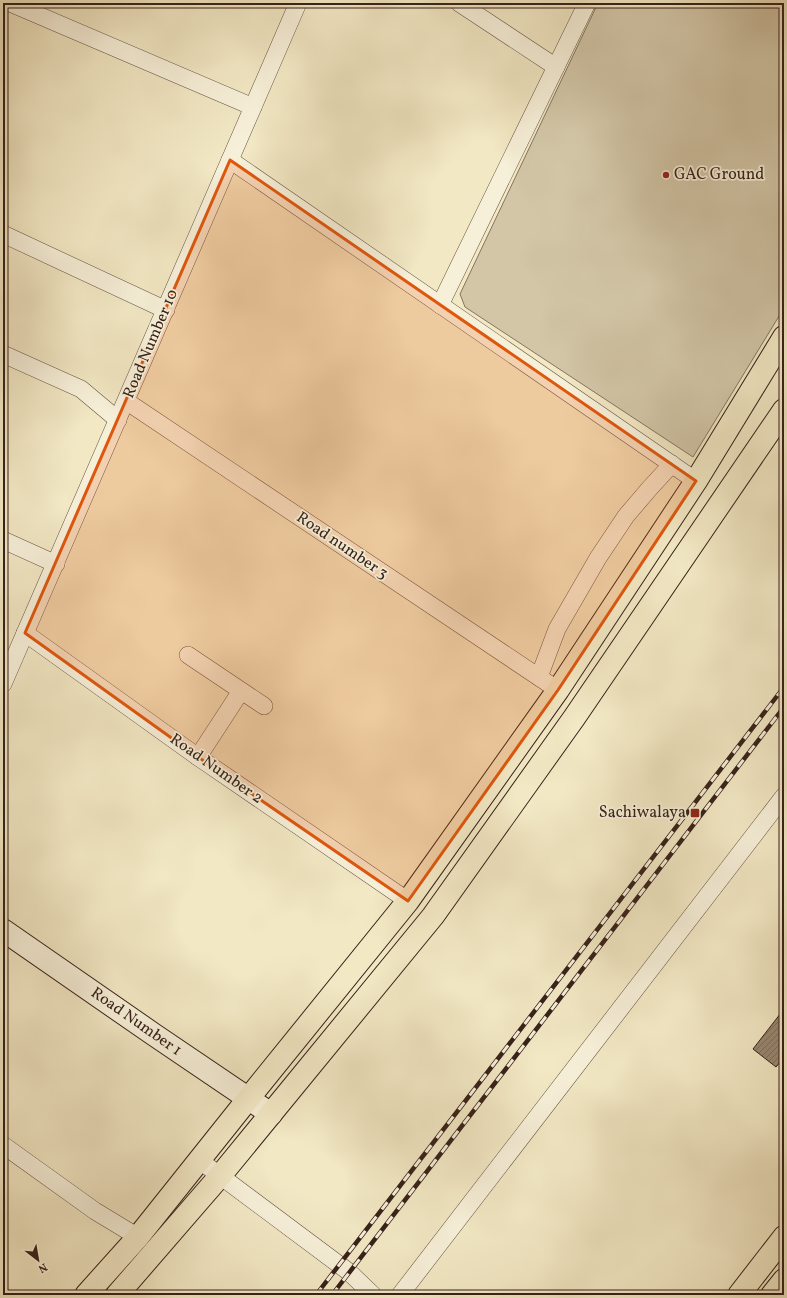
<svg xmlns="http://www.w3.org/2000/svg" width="787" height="1298" viewBox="0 0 787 1298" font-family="Vollkorn,serif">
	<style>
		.pitch { fill: #d2c6a7; stroke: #847460 }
		.building { fill: url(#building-hatch); stroke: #372119 }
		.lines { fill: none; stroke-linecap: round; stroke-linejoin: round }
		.street-casing { stroke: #665344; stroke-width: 18 }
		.secondary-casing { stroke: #372119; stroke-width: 24 }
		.primary-casing { stroke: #372119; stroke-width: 24 }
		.highway-casing { stroke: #372119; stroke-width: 24 }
		.street { stroke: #f7f0d9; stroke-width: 17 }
		.secondary { stroke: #f7f0d9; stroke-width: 22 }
		.primary { stroke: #f2e8c4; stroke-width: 22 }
		.highway { stroke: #f2e8c4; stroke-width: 22 }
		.rail-casing { stroke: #372119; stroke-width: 4.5 }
		.rail { stroke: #f7f0d9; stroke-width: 3; stroke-dasharray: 9; stroke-linecap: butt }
		.marked { fill: #df560d; fill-opacity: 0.2; stroke: #df560d; stroke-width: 3; stroke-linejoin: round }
		.poi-dot { fill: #8f2418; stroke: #f7f0d9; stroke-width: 1.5 }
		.labels { text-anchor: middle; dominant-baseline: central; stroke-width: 3.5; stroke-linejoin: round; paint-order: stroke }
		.poi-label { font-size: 16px; fill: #372119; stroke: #f7f0d9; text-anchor: start }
		.street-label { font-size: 16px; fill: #372119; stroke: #f7f0d9 }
	</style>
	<defs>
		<pattern id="building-hatch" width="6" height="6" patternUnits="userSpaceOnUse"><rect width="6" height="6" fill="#988872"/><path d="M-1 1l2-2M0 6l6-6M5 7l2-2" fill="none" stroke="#7d6f5d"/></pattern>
	</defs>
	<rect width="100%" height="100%" fill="#f2e8c4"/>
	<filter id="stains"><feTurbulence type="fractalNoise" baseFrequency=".005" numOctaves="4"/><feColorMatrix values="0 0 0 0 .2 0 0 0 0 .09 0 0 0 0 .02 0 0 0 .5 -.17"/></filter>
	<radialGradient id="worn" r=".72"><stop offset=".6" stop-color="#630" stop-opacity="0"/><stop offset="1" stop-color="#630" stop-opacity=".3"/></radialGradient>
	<polygon class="pitch" points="598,3 784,3 784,308 693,457 465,307 460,294"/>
	<polygon class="building" points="784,1009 784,1057 776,1067 753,1049"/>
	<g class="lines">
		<g class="street-casing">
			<g id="street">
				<polyline points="10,3 253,107"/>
				<polyline points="459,3 556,67"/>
				<polyline points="230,160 696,481"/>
				<polyline points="3,234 166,310"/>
				<polyline points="440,305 587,3"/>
				<polyline points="3,354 81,389 118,420"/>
				<polyline points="126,401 558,690"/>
				<polyline points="3,540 56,564"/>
				<polyline points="25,633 198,757 408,901"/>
				<polyline points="188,655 264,706"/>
				<polyline points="539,677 557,629 598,558 626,516 649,489 672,464"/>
				<polyline points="3,684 298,3"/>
				<polyline points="198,757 241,691"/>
				<polyline points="3,1145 95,1211 138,1237"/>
				<polyline points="199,1160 349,1272 373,1295"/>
				<polyline points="400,1295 784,796"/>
			</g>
		</g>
		<g class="secondary-casing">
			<polyline id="secondary" points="3,930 153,1034 271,1114"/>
		</g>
		<g class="primary-casing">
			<g id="primary">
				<polyline points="739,1295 784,1237"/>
				<polyline points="772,1295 784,1280"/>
			</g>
		</g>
		<g class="highway-casing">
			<g id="highway">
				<polyline points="86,1295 138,1237 248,1099 408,901 558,690 696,481 784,337"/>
				<polyline points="117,1295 220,1176 433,916 574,718 784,410"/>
			</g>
		</g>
		<use href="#street" class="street"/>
		<use href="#secondary" class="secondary"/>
		<use href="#primary" class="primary"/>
		<use href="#highway" class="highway"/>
		<g class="rail-casing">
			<g id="rail">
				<polyline points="316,1295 784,687"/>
				<polyline points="332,1295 784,707"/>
			</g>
		</g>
		<use href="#rail" class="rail"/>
	</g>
	<path class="marked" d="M230 160 696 481 558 690 408 901 198 757 25 633Z"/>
	<g class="poi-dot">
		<circle cx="666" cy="175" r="4"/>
		<rect x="690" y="808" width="10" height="10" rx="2"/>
	</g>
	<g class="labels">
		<g class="poi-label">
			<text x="674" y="175">GAC Ground</text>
			<text x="686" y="813" text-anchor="end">Sachiwalaya</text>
		</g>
		<g class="street-label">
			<text transform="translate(151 344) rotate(-67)">Road Number 10</text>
			<text transform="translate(342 546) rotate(34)">Road number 3</text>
			<text transform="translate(216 769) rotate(35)">Road Number 2</text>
			<text transform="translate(136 1022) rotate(35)">Road Number 1</text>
		</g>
	</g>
	<rect width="787" height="1298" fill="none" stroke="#f2e8c4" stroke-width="16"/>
	<rect x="4" y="4" width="779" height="1290" fill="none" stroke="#372119" stroke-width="2"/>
	<rect x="8" y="8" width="771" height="1282" fill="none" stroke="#372119"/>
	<g transform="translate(38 1260) rotate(149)" stroke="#f7f0d9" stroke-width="3" paint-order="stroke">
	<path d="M0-3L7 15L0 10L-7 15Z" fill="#372119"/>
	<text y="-6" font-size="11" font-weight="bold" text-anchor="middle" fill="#372119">N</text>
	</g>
	<rect width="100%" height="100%" filter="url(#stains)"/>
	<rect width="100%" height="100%" fill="url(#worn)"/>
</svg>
